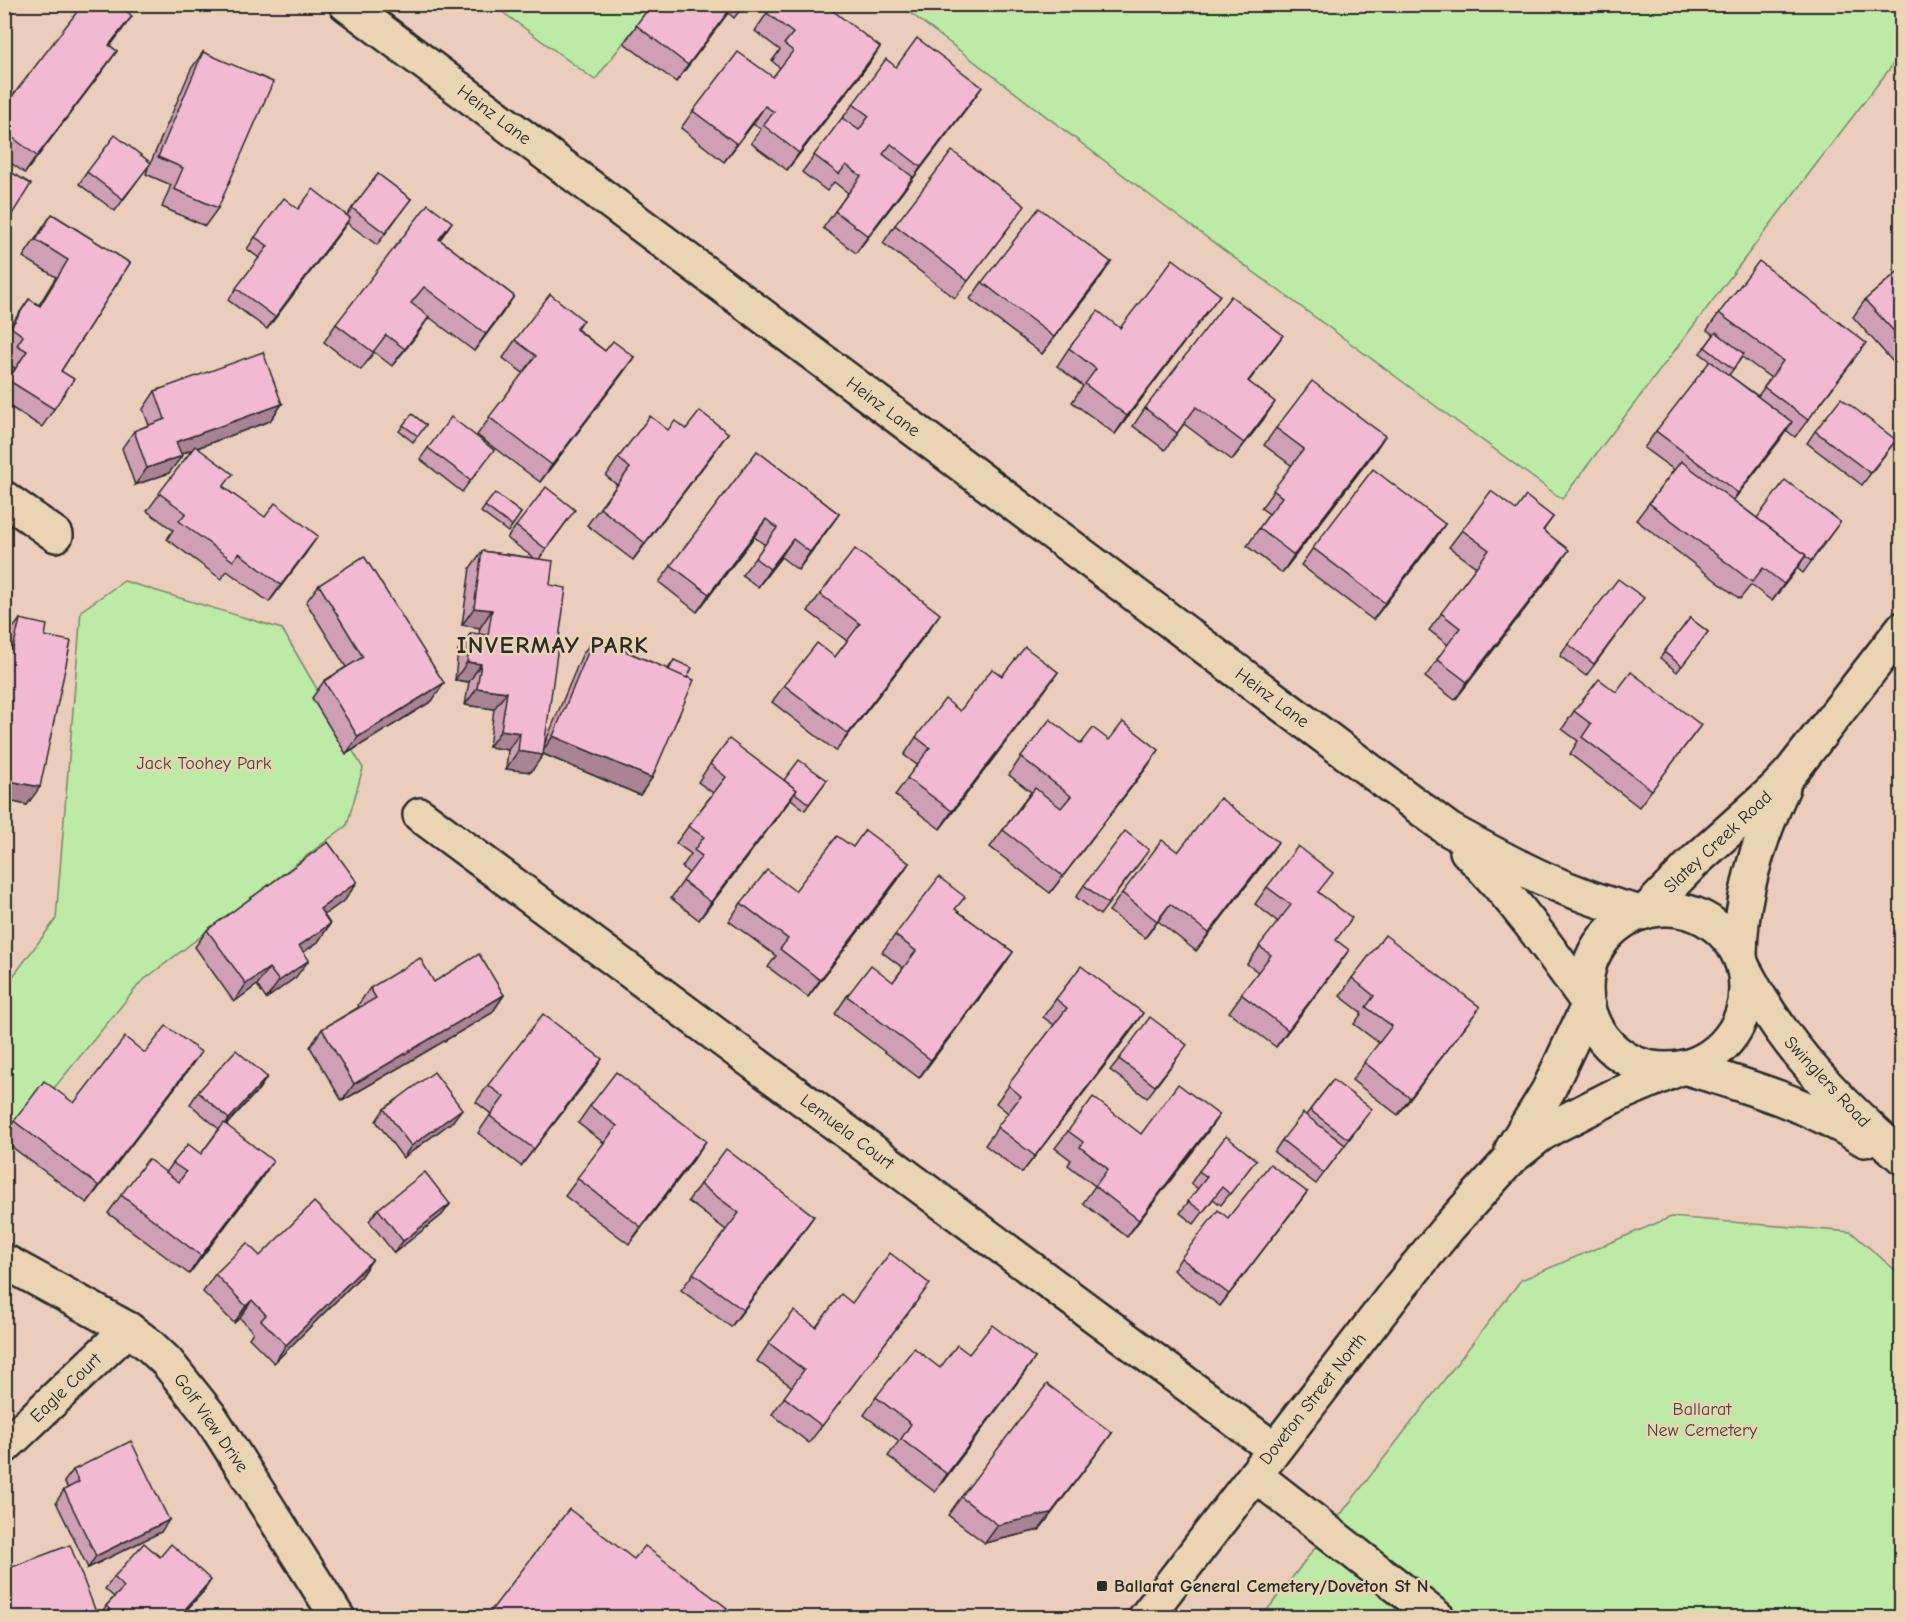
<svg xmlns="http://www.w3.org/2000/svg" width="1906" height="1622" viewBox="0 0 1906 1622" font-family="'Comic Neue',sans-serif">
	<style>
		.green { fill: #beeaa7; stroke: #748a69; stroke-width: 1.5 }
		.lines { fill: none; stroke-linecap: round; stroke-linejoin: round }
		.minor-casing { stroke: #2b2b2b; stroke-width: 38 }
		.minor { stroke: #e9d5b3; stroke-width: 33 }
		.wall { fill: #cfa0b5; stroke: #2b2b2b; stroke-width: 1.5; fill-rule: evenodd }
		.shaded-wall { fill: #a98293; stroke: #2b2b2b; stroke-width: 1.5 }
		.building { fill: #f1bad2; stroke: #2b2b2b; stroke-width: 1.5 }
		.poi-dot { fill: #2b2b2b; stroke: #e9d5b3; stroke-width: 2 }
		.labels { text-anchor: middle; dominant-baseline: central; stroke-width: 5; stroke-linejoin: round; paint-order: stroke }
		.street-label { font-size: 18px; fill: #2b2b2b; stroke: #e9d5b3 }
		.park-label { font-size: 18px; fill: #41483e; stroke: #e9d5b3 }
		.poi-label { font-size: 18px; font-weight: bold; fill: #2b2b2b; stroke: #e9d5b3; text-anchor: start }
		.district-label { font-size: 24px; font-weight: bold; letter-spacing: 1.5px; fill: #2b2b2b; stroke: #e9d5b3 }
	</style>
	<rect width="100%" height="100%" fill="#ebcdbc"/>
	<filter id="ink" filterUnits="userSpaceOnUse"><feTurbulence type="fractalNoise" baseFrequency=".0167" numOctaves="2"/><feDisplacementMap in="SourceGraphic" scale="12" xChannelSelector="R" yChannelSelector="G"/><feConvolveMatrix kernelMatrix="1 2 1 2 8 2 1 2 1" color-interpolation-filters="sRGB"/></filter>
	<g filter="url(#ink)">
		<g class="green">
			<polygon points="493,5 652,5 595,80"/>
			<polygon points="900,5 1901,5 1901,54 1814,167 1562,499 1164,206"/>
			<polygon points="124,581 282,629 363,768 347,825 141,982 5,1148 5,987 56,919 81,611"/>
			<polygon points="1671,1217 1851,1232 1901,1275 1901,1617 1261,1618 1521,1280"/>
		</g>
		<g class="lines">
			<g class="minor-casing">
				<g id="minor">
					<path d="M346 4 1448 829C1513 865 1568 895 1641 913"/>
					<polyline points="4,498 56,535"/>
					<polyline points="420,815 1274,1449"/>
					<path d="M1467 851C1512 896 1549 948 1586 1000"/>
					<circle cx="1666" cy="989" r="80"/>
					<polyline points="1645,912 1695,861 1774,790 1791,772 1902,629"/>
					<path d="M1740 956C1740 898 1759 839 1783 787"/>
					<path d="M1745 971C1784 1047 1838 1101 1902 1157"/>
					<path d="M1684 1067C1747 1086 1809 1104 1865 1140"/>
					<polyline points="1512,1149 1548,1091 1588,1006"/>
					<polyline points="4,1261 128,1329 148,1344 167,1362 210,1416 338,1618"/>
					<polyline points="4,1447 128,1329"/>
					<polyline points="1255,1475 1438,1618"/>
					<polyline points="1145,1618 1399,1288 1448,1228 1511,1158 1540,1135 1555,1126 1612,1097 1678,1069"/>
				</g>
			</g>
			<use href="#minor" class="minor"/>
		</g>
		<g class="wall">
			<polygon points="652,4 745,4 734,18 728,13 676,82 624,43"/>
			<polygon points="767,13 880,47 868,65 787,170 751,143 761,129 753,124 724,162 681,128 693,111 773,77 780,68 772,61 780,50 755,31"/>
			<polygon points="132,16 110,46 117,51 25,173 4,158 4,107"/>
			<polygon points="203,52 218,208 205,226 162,207 171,185 146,174 149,165 115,211 79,184 87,172 151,162 191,69"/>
			<polygon points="896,67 982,87 969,105 856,253 823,228 848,193 834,182 827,191 802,172 853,104"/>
			<polygon points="1902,92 1902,101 1898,98"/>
			<polygon points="378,174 411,199 377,245 347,223 267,329 228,300 259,258 247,249 255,237 298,209 347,215"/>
			<polygon points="52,214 130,263 61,371 54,409 42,427 4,403 4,384 15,368 5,362 11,353 4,349 4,335 29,299 39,305 56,277 23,257"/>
			<polygon points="452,222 440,240 514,296 474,351 429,317 392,366 374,352 361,370 324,342 336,324"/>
			<polygon points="1012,223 955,298 883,243 895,225"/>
			<polygon points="1111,262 1042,354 970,299 982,282"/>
			<polygon points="1902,268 1902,372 1853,317 1865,300"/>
			<polygon points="1207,312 1115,434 1072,402 1083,386 1057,366 1069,348 1120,328"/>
			<path d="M1719 313 1853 361 1795 437 1786 430 1733 500 1757 518 1840 522 1803 573 1797 568 1772 601 1751 585 1740 599 1636 520 1674 470 1644 448 1656 431 1713 363 1700 353 1714 335 1707 330ZM1742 357 1771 378 1758 396 1729 375Z"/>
			<polygon points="583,320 577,329 605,351 634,357 622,374 540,482 477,435 523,373 503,358 515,340"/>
			<polygon points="1283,335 1248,382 1263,420 1232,460 1184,424 1165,450 1133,426 1145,408"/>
			<polygon points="155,391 282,404 270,421 197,448 224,487 306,553 269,602 227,571 221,579 167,539 173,530 147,511 192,450 181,454 169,473 135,485 122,448 134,431 149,425 143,409"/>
			<polygon points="412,414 426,425 413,442 399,431"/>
			<polygon points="1276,428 1373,454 1282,573 1247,546 1269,514 1261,508 1292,466 1264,445"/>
			<polygon points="668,430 728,433 633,560 587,525 617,485 606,476 618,458"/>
			<polygon points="1815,431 1896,440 1862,485 1807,443"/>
			<polygon points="428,448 485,461 462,492 420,459"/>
			<polygon points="757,451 839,514 798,570 781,557 758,587 742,575 765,545 754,537 697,612 659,582"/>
			<polygon points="495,493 521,513 508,532 481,512"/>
			<polygon points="1516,510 1553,517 1543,531 1557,567 1455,700 1425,677 1448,645 1429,630 1476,567 1449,547 1462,530"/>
			<polygon points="567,521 539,559 550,585 545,743 582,655 594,638 668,669 674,660 687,678 652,778 640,795 543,754 531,772 506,769 508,750 489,747 494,709 465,705 469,682 455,680 458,650 471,633 479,634 480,628 462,625 470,568 482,551 534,558 507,538 516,526"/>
			<polygon points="1445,524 1433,542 1373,620 1301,565 1313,548"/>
			<polygon points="319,585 444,683 432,701 346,754 312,698 324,681 346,667 306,602"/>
			<polygon points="820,594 928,631 836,751 772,702 784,685 835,657 847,641 808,611"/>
			<polygon points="1635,610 1586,676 1560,656 1568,644"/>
			<polygon points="1690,618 1708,632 1677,672 1660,658"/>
			<polygon points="20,619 45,636 27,805 4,800 4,647 7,636"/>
			<polygon points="1058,672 940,829 895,795 917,765 904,755 916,737 960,711 1002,676"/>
			<polygon points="1574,711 1701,725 1639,807 1570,754 1578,741 1562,729"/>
			<polygon points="1109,740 1147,767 1050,893 990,847 1031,792 1009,775 1021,757 1081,744"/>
			<polygon points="710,764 784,780 827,780 805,810 791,799 699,920 671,898 689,873 682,867 691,854 676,843 713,793 698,782"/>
			<polygon points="853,847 909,863 897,881 808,997 768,967 776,956 729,921 741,903 795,891"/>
			<polygon points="1178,852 1266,860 1196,951 1158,921 1145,938 1109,911 1122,893"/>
			<polygon points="1141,861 1100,915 1076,897 1084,885"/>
			<polygon points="357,882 345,900 324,915 330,924 318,942 303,952 296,977 266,999 257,985 234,1002 195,947 207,930"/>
			<polygon points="1267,887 1319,893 1336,940 1337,967 1276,1047 1229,1012 1258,972 1247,964 1278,922 1255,904"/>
			<polygon points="956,910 1013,952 919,1078 835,1014 847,996 893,982 903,968 882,952 895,935"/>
			<polygon points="1352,978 1467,1024 1398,1115 1352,1080 1379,1043 1354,1024 1362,1013 1340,996"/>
			<polygon points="434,982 504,995 492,1013 342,1101 310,1047 322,1029 359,1007 358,1005 370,988"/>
			<polygon points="1056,999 1131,1031 1022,1173 985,1145 1008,1113 996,1103 1054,1025 1043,1017"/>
			<polygon points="145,1053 189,1069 87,1203 4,1141 4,1134 14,1121 74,1103"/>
			<polygon points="1178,1057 1147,1098 1110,1070 1119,1059"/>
			<polygon points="267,1077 259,1089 226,1125 261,1179 189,1274 108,1213 121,1195 166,1173 173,1163 201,1154 219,1129 190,1104 198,1092"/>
			<polygon points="590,1077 521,1166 478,1133 491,1114 476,1102 488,1085"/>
			<polygon points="1333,1080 1363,1121 1316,1184 1274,1152 1282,1140 1306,1115"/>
			<polygon points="590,1106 694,1159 629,1244 565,1196 604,1143 578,1123"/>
			<polygon points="384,1109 453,1121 403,1158 376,1121"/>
			<polygon points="1219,1115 1127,1237 1083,1203 1095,1186 1068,1165 1071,1160 1055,1148 1068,1131 1141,1134"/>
			<polygon points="1256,1160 1221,1205 1213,1199 1194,1224 1180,1213 1198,1189 1191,1183 1199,1171"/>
			<polygon points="700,1184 802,1233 731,1327 681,1290 726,1230 688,1201"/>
			<polygon points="1307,1192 1220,1306 1173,1270 1181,1258 1228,1218"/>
			<polygon points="450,1204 442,1215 394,1253 369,1221 378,1209"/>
			<polygon points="260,1256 372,1260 360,1277 274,1363 249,1338 253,1332 240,1318 234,1323 203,1292 215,1274"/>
			<polygon points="917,1301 809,1443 772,1414 792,1387 757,1361 769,1343 816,1327 852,1303"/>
			<polygon points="969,1354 1035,1358 935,1492 888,1456 899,1441 864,1415 876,1397"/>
			<polygon points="1112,1433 1039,1530 985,1543 948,1515 961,1497"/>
			<polygon points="73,1470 161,1532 88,1568 56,1502 64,1490 68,1488 64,1482"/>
			<polygon points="160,1557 203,1592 180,1617 98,1617 106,1606 114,1597 105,1589 114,1577"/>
		</g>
		<g class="shaded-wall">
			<polygon points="734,4 728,13 676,82 688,65"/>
			<polygon points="132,16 120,33 97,63 109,45"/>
			<polygon points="880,47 868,65 787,170 799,153"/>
			<polygon points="117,51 104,69 25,173 37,156"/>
			<polygon points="982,87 969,105 909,184 921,167"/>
			<polygon points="765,106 753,124 724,162 737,144"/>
			<polygon points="913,177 901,194 856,253 868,236"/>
			<polygon points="350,218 342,230 267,329 275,317"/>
			<polygon points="1111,262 1099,280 1042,354 1054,337"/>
			<polygon points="1220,295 1207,312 1115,434 1127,416"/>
			<polygon points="514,296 502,314 474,351 486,334"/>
			<polygon points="429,317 417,335 392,366 405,349"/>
			<polygon points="1283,335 1270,353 1236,398 1248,381"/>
			<polygon points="634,357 622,374 540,482 552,465"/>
			<polygon points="1275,402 1263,420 1232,460 1244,443"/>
			<polygon points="282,404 270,421 164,460 176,442"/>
			<polygon points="1792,422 1780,440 1726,510 1738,493"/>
			<polygon points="728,433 716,450 633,560 645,543"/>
			<polygon points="1385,436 1373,454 1282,573 1294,555"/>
			<polygon points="182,456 169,473 135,485 147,468"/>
			<polygon points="839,514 827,531 798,570 810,552"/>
			<polygon points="766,519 754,537 697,612 709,594"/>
			<polygon points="1445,524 1433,542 1373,620 1385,603"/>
			<polygon points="318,536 306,553 269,602 281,585"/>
			<polygon points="793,539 781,557 758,587 770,569"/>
			<polygon points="1569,550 1557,567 1455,700 1467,682"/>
			<polygon points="1806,555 1794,573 1772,601 1784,584"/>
			<polygon points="474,608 492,610 480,628 462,625"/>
			<polygon points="940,614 928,631 836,751 848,734"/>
			<polygon points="467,662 481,664 469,682 455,680"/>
			<polygon points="1058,672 1046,689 940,829 952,811"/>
			<polygon points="444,683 432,701 346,754 358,737"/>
			<polygon points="477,688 507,692 494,709 465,705"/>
			<polygon points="501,730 520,733 508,750 489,747"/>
			<polygon points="553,736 652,778 640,795 541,753"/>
			<polygon points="1159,750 1147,767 1050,893 1063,876"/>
			<polygon points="518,751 543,755 531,772 506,769"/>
			<polygon points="4,780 40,787 27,805 4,800"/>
			<polygon points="797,790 785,807 699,920 711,902"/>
			<polygon points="1278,842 1266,860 1196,951 1209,933"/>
			<polygon points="909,863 897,881 808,997 820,980"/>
			<polygon points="357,882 345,900 307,927 320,909"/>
			<polygon points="1170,904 1158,921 1145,938 1157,921"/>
			<polygon points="330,924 318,942 287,964 299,946"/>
			<polygon points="1349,950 1337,967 1276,1047 1288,1030"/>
			<polygon points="1013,952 1001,970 919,1078 931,1060"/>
			<polygon points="309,960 296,977 266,999 279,981"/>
			<polygon points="269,968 257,985 234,1002 246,984"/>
			<polygon points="504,995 492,1013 342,1101 354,1084"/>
			<polygon points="1480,1007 1467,1024 1398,1115 1410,1098"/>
			<polygon points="1143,1013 1131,1031 1022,1173 1035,1156"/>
			<polygon points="201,1052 189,1069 87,1203 99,1186"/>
			<polygon points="602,1059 590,1077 521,1166 534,1149"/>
			<polygon points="267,1077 259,1089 221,1131 229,1119"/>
			<polygon points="462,1109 453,1121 403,1158 411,1146"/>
			<polygon points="1219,1115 1207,1133 1127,1237 1139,1220"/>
			<polygon points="706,1141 694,1159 629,1244 641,1227"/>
			<polygon points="273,1161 261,1179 189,1274 201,1256"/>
			<polygon points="1307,1192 1299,1203 1220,1306 1229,1294"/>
			<polygon points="450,1204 442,1215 394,1253 403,1241"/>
			<polygon points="814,1216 802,1233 731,1327 743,1310"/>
			<polygon points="372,1260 360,1277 274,1363 286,1345"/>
			<polygon points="252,1300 240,1318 234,1323 246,1306"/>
			<polygon points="1035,1358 1023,1375 935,1492 947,1474"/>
			<polygon points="1112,1433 1039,1530 985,1543 998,1525"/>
			<polygon points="169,1520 161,1532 88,1568 96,1556"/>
			<polygon points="211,1580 203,1592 180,1617 178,1617"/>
		</g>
		<g class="building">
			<polygon points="83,4 118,4 132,16 109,45 117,51 37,156 4,131 4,107"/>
			<polygon points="652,4 734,4 688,65 636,25"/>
			<polygon points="774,4 824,4 880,47 799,153 763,125 774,112 765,106 737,144 693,111 738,52 773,77 793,51 784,44 793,33 767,13"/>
			<polygon points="917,38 982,87 921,167 891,144 883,154 913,177 868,236 835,211 861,176 846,165 839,174 814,155 842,118 859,130 869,116 853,104 886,59 896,67"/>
			<polygon points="203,52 273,82 218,208 174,189 183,168 158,157"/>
			<polygon points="115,135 151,163 123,199 87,172"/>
			<polygon points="952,151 1025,206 968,281 895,225"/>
			<polygon points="4,168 31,184 4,227"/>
			<polygon points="378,174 411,199 385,233 352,208"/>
			<polygon points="313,189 350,218 275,317 236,288 268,246 255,237 284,198 298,209"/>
			<polygon points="428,204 452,222 439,239 514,296 486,334 424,287 411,303 429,317 405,349 386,335 373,352 336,324"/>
			<polygon points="1039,208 1111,262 1054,337 982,282"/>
			<polygon points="52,214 130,263 61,371 74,379 54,409 8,380 27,351 17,345 23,336 11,327 29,299 40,306 68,260 36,240"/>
			<polygon points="1173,259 1220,295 1127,416 1085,384 1096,369 1069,348 1098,311 1120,328"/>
			<polygon points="1759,261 1866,343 1808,420 1764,387 1783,361 1719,313"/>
			<polygon points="1902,268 1902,340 1865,300"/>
			<polygon points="550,294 583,320 576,329 605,351 613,341 634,357 552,465 489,417 536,356 515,340"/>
			<polygon points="1231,296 1283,335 1248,381 1275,402 1244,443 1196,407 1177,433 1145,408"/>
			<polygon points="1716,332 1744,354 1733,369 1705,347"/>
			<polygon points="263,352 282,404 176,442 182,456 147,468 134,431 165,419 155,391"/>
			<polygon points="1710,361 1792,422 1738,493 1656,431"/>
			<polygon points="1312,381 1385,436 1294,555 1259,528 1282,497 1273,490 1304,449 1276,428"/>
			<polygon points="1841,398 1896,440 1870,473 1815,431"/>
			<polygon points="700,411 728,433 645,543 600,508 630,468 618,458 650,416 668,430 675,421 686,429"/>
			<polygon points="412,414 426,425 418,436 403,425"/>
			<polygon points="451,417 494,450 471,480 428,448"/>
			<polygon points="195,446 233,474 223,487 265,517 275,503 318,536 281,585 239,553 233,561 179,521 186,513 159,493"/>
			<polygon points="757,451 839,514 810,552 793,539 770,569 755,558 777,528 766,519 709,594 671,565"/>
			<polygon points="1681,461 1806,555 1784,584 1763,568 1752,582 1649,503"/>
			<polygon points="1373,469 1445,524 1385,603 1313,548"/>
			<polygon points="1785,480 1840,522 1811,561 1805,556 1806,555 1757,518"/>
			<polygon points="546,487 575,510 546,549 516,526"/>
			<polygon points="1491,491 1516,510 1526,496 1553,517 1543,530 1569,550 1467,682 1437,659 1460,628 1441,613 1489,550 1462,530"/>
			<polygon points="495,493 521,513 512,526 485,506"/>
			<polygon points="855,549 940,614 848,734 784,685 817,643 835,657 860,624 820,594"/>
			<polygon points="482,551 553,561 550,585 566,588 543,755 518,751 520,733 501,730 507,692 477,688 481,664 467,662 471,633 488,635 492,610 474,608"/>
			<polygon points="364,556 444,683 358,737 324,681 363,657 319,585"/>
			<polygon points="1618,579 1644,598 1594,664 1568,644"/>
			<polygon points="1690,618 1708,632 1682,666 1664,652"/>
			<polygon points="20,619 47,625 45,636 71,641 40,787 4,780 4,647 13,649"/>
			<polygon points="594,638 694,680 652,778 553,736"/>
			<polygon points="1025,647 1058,672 952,811 907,778 930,748 916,737 945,699 960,711 992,669 1002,676"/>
			<polygon points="674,660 692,668 687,678 669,670"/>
			<polygon points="1631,672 1701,725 1652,790 1582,737 1591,724 1574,711 1599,679 1616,692"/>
			<polygon points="1050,719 1081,744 1093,728 1109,740 1123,722 1159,750 1063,876 1003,830 1035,788 1061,808 1071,796 1021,757"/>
			<polygon points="729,739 797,790 711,902 683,881 702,856 694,850 704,837 688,826 726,777 710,764"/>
			<polygon points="799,760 827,780 809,804 795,793 797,790 784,780"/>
			<polygon points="1220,798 1278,842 1209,933 1170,904 1157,921 1122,893 1162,840 1178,852"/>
			<polygon points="865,830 909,863 820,980 780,949 788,939 741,903 767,870 795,891 837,836 853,847"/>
			<polygon points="1125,831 1149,850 1108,904 1084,885"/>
			<polygon points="328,842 357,882 320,909 330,924 299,946 309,960 279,981 269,968 246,984 207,930"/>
			<polygon points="1298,846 1333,873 1318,892 1352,918 1336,940 1349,950 1288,1030 1241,994 1271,955 1259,946 1291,905 1267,887"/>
			<polygon points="939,877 965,897 955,909 1013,952 931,1060 847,996 871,965 893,982 916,951 895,935"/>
			<polygon points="1385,935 1480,1007 1410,1098 1364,1062 1392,1026 1366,1007 1374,996 1352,978"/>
			<polygon points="4,944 10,949 4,957"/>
			<polygon points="479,954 504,995 354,1084 322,1029 376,998 370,988 420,958 434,982"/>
			<polygon points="1081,966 1143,1013 1035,1156 997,1127 1021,1096 1008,1085 1067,1008 1056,999"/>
			<polygon points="543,1014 602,1059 534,1149 490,1116 504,1097 488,1085"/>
			<polygon points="1150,1017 1187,1045 1155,1086 1119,1059"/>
			<polygon points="166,1026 201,1052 99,1186 14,1121 44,1081 74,1103 125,1037 145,1053"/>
			<polygon points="236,1050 267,1077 229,1119 198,1092"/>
			<polygon points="434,1072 462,1109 411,1146 384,1109"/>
			<polygon points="616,1072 706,1141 641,1227 577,1178 617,1126 590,1106"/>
			<polygon points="1333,1080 1372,1109 1348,1139 1310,1110"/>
			<polygon points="1178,1084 1219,1115 1139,1220 1095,1186 1108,1169 1080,1147 1083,1142 1068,1131 1093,1097 1141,1134"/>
			<polygon points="1303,1113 1345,1145 1324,1173 1282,1140"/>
			<polygon points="224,1123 273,1161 201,1256 121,1195 148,1159 179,1182 186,1172 173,1163 188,1144 201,1154"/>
			<polygon points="1226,1136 1256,1160 1230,1194 1222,1187 1203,1212 1188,1201 1207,1177 1199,1171"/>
			<polygon points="726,1149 814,1216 743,1310 693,1273 739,1213 700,1184"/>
			<polygon points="1270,1164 1307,1192 1229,1294 1181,1258 1218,1210 1228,1218"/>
			<polygon points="425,1172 450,1204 403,1241 378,1209"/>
			<polygon points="314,1202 372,1260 286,1345 261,1320 266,1315 252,1300 246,1306 215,1274 247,1243 260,1256"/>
			<polygon points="890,1253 930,1284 822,1426 784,1397 804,1370 769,1343 794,1311 816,1327 841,1294 852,1303"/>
			<polygon points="992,1325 1035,1358 947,1474 901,1439 911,1424 876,1397 914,1348 940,1368 957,1345 969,1354"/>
			<polygon points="1047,1384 1112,1433 1051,1513 998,1525 961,1497"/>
			<polygon points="131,1441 169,1520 96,1556 64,1490 79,1482 73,1470"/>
			<polygon points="569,1509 634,1559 645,1546 727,1608 720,1617 486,1617"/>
			<polygon points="144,1543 160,1557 171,1544 211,1580 178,1617 119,1617 106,1606 124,1587 114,1577"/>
			<polygon points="70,1545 98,1617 4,1617 4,1570"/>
		</g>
	</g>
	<rect class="poi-dot" x="1096" y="1580" width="12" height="12" rx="3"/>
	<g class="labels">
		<g class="street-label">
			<text transform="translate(494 115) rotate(37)">Heinz Lane</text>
			<text transform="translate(883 407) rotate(37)">Heinz Lane</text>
			<text transform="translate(1272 698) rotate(37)">Heinz Lane</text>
			<text transform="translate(1718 842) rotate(-43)">Slatey Creek Road</text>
			<text transform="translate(1827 1082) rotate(47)">Swinglers Road</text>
			<text transform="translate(847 1132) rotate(37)">Lemuela Court</text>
			<text transform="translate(66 1388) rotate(-44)">Eagle Court</text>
			<text transform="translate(1313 1399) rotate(-52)">Doveton Street North</text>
			<text transform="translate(211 1423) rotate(55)">Golf View Drive</text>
		</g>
		<g class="park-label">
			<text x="204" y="763">Jack Toohey Park</text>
			<text x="1702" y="1409">Ballarat<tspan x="1702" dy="21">New Cemetery</tspan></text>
		</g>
		<g class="poi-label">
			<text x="1114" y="1586">Ballarat General Cemetery/Doveton St N</text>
		</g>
		<g class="district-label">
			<text x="553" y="645">INVERMAY PARK</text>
		</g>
	</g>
	<rect width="1906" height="1622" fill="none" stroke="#e9d5b3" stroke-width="24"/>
	<rect x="12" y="12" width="1882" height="1598" fill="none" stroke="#2b2b2b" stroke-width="2" filter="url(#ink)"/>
</svg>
